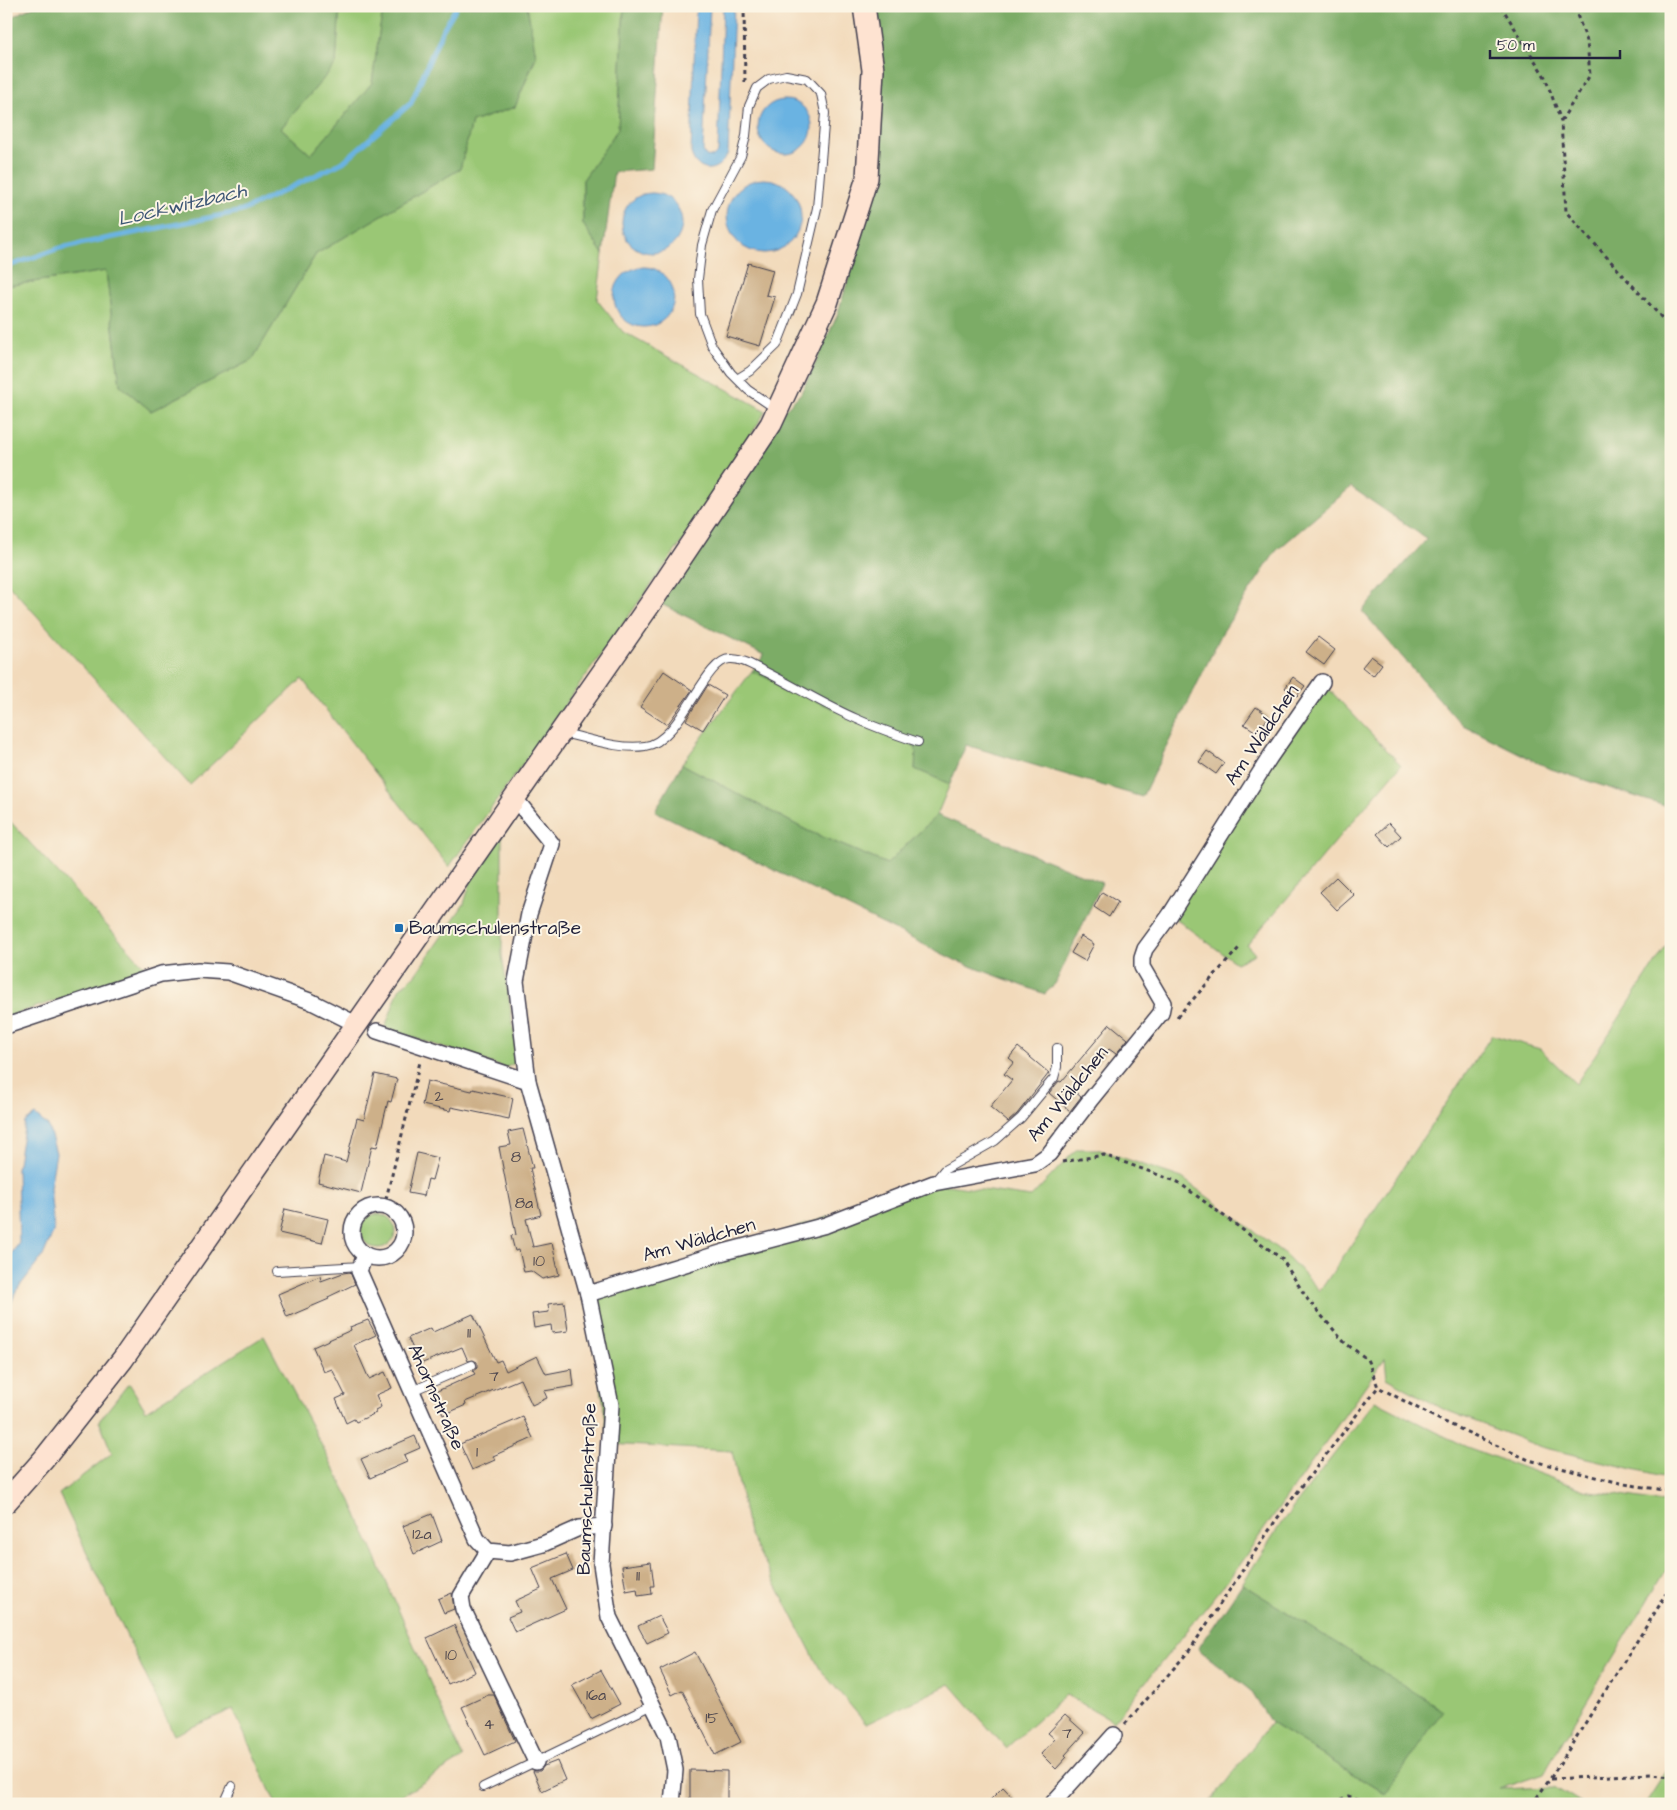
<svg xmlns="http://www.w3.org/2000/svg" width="1677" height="1810" viewBox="0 0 1677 1810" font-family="'Architects Daughter',sans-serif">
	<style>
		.green { fill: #9ac775; stroke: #5e7458 }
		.forest { fill: #7bac66; stroke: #4e6750 }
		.water { fill: #6bb3e2; stroke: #466a8e }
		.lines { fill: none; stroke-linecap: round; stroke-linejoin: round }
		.stream { stroke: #6bb3e2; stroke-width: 5 }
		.building { fill: #cdb089 }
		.service-casing { stroke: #413e4e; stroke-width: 10 }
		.minor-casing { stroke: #413e4e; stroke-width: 18 }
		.secondary-casing { stroke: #413e4e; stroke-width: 24 }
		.path { stroke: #413e4e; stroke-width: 3; stroke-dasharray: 4 4; stroke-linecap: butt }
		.service { stroke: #fff; stroke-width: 8 }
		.minor { stroke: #fff; stroke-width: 15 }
		.secondary { stroke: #fee3d1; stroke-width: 21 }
		.poi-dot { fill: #1f6fb2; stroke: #fcf5e5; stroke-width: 2 }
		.labels { text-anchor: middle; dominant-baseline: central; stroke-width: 4; stroke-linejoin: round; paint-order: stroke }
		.number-label { font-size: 16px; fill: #4d464e }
		.street-label { font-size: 19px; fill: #22223b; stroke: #fcf5e5 }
		.poi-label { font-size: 19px; fill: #22223b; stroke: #fcf5e5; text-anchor: start }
		.water-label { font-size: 20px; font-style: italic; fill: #3c5575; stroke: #fcf5e5 }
	</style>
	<rect width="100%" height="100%" fill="#fcf5e5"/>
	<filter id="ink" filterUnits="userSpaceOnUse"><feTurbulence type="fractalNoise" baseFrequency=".02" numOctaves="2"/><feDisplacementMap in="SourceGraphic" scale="10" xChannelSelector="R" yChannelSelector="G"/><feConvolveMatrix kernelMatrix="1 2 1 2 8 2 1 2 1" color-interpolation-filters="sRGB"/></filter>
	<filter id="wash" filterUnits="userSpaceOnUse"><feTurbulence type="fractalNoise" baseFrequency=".0096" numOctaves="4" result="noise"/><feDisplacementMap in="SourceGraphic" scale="20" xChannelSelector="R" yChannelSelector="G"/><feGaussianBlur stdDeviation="1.12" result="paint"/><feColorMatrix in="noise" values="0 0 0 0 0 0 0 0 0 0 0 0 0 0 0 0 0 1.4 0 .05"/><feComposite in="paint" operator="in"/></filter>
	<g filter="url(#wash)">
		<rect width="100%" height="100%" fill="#f2dabb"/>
		<g class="green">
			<polygon points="340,6 384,6 380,27 372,83 311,155 281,128 336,64"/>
			<polygon points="527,6 624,6 618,129 583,180 583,224 603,254 597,300 623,332 766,411 696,522 449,867 302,679 190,785 9,585 6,587 6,286 106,271 120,385 151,411 252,360 316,254 460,169 472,122 515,107 536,57"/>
			<polygon points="752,671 917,747 915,769 950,784 937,815 887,864 808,831 682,764"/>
			<polygon points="1322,682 1401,765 1247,945 1255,954 1236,963 1170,915"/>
			<polygon points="6,817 148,970 6,1017"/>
			<polygon points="502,835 502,955 517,1050 517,1062 505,1068 385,1028 399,989 415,975 464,904 471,880"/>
			<polygon points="1671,939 1671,1478 1541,1447 1443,1409 1387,1378 1385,1358 1229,1579 1114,1721 1066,1695 1006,1748 950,1684 866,1724 820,1669 749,1533 732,1451 609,1444 588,1294 934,1183 1031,1197 1077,1149 1097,1149 1182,1178 1286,1255 1320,1291 1492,1035 1540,1049 1576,1084"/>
			<circle cx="378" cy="1231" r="17"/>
			<polygon points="264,1336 351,1501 463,1758 388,1804 276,1804 233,1709 174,1735 59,1494 112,1453 99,1421 129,1383 146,1411"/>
			<polygon points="1375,1401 1464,1446 1584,1490 1671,1504 1671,1561 1543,1774 1499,1789 1554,1787 1582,1804 1209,1804 1271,1723 1385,1794 1442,1710 1242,1584 1282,1522"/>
			<polygon points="1671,1764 1671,1804 1645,1804"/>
		</g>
		<g class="forest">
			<polygon points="34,6 340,6 336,64 281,128 311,155 372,83 380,27 384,6 527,6 536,56 515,107 472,122 460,169 316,254 252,360 151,411 120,385 106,271 6,286 6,20"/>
			<polygon points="624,6 663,6 652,169 614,172 603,254 583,224 583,180 618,129"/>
			<polygon points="876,6 1671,6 1671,808 1551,769 1461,724 1362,611 1427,539 1351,487 1276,551 1222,633 1142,797 966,745 950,784 915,769 916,747 752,671 764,655 653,600 771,424 801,393 837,316 878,182 882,68"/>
			<polygon points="682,764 808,831 887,864 937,815 1102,883 1055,984 1045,994 957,961 655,811"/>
			<polygon points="1242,1584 1443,1710 1385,1794 1271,1723 1251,1691 1198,1649"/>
		</g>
		<g class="water">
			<path d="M696 6H710L703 151 706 156 713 157 718 152 723 6H734L728 153C719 173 698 176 691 153Z"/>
			<circle cx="785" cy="127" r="27"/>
			<circle cx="764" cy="216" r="37"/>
			<circle cx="652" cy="223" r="30"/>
			<circle cx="644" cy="297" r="30"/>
			<polygon points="35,1115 48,1126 56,1153 50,1188 54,1230 43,1256 16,1291 10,1307 6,1308 6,1261 19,1243 17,1169 25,1122"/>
		</g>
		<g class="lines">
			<polyline class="stream" points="6,267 60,248 242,211 343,162 411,103 442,31 457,6"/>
		</g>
		<g id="blocks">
			<g class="building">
				<polygon points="748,263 773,270 766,295 775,297 760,346 726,336"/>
				<polygon points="1318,637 1335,650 1324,665 1306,652"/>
				<polygon points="1371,656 1382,664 1373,676 1362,667"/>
				<polygon points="664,671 692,690 667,725 640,707"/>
				<polygon points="1293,677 1305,686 1297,696 1285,688"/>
				<polygon points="708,685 725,695 703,730 686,720"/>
				<polygon points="1256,707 1269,716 1258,733 1244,724"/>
				<polygon points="1207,751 1224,763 1216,774 1199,762"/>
				<polygon points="1389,823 1401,836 1389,847 1377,834"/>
				<polygon points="1336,877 1354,895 1337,910 1320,892"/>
				<polygon points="1102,892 1118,902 1109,917 1094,907"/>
				<polygon points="1081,936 1094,944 1085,961 1071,953"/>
				<polygon points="1110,1024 1128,1039 1116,1054 1109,1049 1074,1091 1081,1097 1070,1111 1049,1093 1059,1081 1061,1082 1062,1081"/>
				<polygon points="1018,1047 1049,1073 1017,1114 1008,1122 990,1107 1012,1080 1004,1074 1014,1062 1009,1058"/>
				<polygon points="375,1074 397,1079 391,1102 388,1101 377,1147 372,1146 361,1193 318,1182 324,1156 346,1162 357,1118 364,1120"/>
				<polygon points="427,1081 472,1091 473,1089 513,1098 509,1119 451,1107 450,1111 422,1105"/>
				<polygon points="523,1129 533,1168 530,1168 541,1215 526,1219 533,1247 552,1243 559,1275 542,1279 531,1271 524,1272 519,1250 515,1251 511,1236 516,1235 499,1147 511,1145 508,1132"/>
				<polygon points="417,1153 438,1158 432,1180 428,1179 424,1196 408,1193"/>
				<polygon points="285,1209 328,1219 322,1243 279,1233"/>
				<polygon points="350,1272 355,1284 328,1297 329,1299 287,1317 278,1294 320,1276 321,1281 343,1273"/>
				<polygon points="564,1302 568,1331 552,1333 551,1325 534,1328 532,1314 549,1312 548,1304"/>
				<polygon points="473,1314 496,1362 501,1360 506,1371 537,1356 546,1374 572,1369 574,1386 544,1391 547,1398 532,1405 520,1379 465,1402 466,1405 443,1415 433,1393 475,1374 473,1371 477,1368 477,1362 473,1360 468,1361 462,1347 420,1364 408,1338 431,1328 433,1332"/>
				<polygon points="368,1320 376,1335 354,1345 369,1379 385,1372 392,1388 376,1395 381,1407 375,1410 376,1413 356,1422 354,1419 346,1423 336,1399 345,1395 332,1369 324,1372 313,1347 351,1330 350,1327"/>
				<polygon points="523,1417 533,1438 493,1456 495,1460 472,1470 460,1444"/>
				<polygon points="415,1436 420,1448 404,1455 407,1462 370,1478 361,1459"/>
				<polygon points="432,1514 442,1541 414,1554 403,1526"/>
				<polygon points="566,1554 573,1570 552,1579 566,1609 515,1632 508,1617 520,1612 515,1601 541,1589 532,1568"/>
				<polygon points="651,1562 654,1586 651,1586 652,1594 638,1596 637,1589 626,1591 622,1566"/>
				<polygon points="452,1593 454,1609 444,1613 438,1599"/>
				<polygon points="659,1616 668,1633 647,1643 638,1626"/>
				<polygon points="454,1625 475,1672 448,1684 427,1638"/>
				<polygon points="695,1652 741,1742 715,1755 682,1690 672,1695 660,1670"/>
				<polygon points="601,1670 620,1704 591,1719 572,1685"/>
				<polygon points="488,1695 494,1695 515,1741 485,1755 462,1707"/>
				<polygon points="1065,1715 1085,1733 1065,1755 1067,1757 1056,1769 1041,1754 1055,1739 1048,1733"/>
				<polygon points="557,1761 565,1780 542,1791 533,1771 540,1771 544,1766"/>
				<polygon points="690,1770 727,1771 727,1804 690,1804"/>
				<polygon points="1003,1787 1019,1804 986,1804"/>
			</g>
		</g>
	</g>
	<g filter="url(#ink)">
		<use href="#blocks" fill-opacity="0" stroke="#413e4e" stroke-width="1"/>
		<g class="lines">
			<g class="service-casing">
				<g id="service">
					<polyline points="737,379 750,371 777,345 797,294 817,208 825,113 821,94 807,79 786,75 769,79 757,88 749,106 746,136 741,156 712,210 702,245 698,279 700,314 712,346 731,373 748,390 776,409"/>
					<path d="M562 733C588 738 618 750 645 746 681 742 704 659 730 659 742 658 755 667 766 672 796 687 826 706 857 719 877 728 897 735 918 742"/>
					<polyline points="935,1181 944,1170 995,1141 1021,1118 1054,1078 1057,1067 1057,1048"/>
					<polyline points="277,1271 361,1266"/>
					<polyline points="412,1391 472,1365"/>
					<polyline points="483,1787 653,1705"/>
					<polyline points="224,1804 232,1786"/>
				</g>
			</g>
			<g class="minor-casing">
				<g id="minor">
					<polyline points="513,800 521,806 552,844 529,914 516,981 528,1081 588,1294 611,1405 601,1564 609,1617 668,1736 675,1770 672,1804"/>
					<polyline points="6,1026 161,974 198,970 228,972 310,1001 356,1024"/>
					<polyline points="377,1031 528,1081"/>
					<circle cx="378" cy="1232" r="26"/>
					<polyline points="365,1255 359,1271 477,1539 488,1551 510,1553 543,1544 579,1528 604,1526"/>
					<polyline points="588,1294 724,1252 826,1225 934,1183 1035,1164 1049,1154 1091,1099 1161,1013 1163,1003 1142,967 1142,958 1145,949 1170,915 1270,757 1322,682"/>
					<polyline points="488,1551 461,1596 463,1609 536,1762"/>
					<polyline points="1052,1804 1114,1735"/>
				</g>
			</g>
			<g class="secondary-casing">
				<polyline id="secondary" points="6,1502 44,1459 123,1359 653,600 771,424 827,303 867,178 873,70 864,6"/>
			</g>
			<g class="path">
				<polyline points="744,6 745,84"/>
				<polyline points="1501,6 1545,77 1561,121 1566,212 1671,328"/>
				<polyline points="1561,121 1590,75 1587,41 1577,15 1577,6"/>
				<polyline points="1177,1017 1239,948"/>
				<polyline points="1062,1162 1104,1155 1178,1182 1282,1259 1308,1300 1345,1343 1367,1359 1378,1387 1438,1419 1529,1460 1624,1484 1671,1491"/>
				<polyline points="384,1207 420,1062"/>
				<polyline points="1125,1724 1189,1651 1276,1520 1378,1387"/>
				<polyline points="1551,1779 1651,1774 1671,1776"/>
				<polyline points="1333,1804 1348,1797 1373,1804"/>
				<polyline points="1532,1804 1550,1779 1671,1587"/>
			</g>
			<use href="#service" class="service"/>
			<use href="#minor" class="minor"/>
			<use href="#secondary" class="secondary"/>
		</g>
	</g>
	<rect class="poi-dot" x="394" y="923" width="10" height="10" rx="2.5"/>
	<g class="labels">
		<g class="number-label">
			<text x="439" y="1096">2</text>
			<text x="516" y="1157">8</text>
			<text x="524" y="1203">8a</text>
			<text x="539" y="1261">10</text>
			<text x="469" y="1333">11</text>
			<text x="494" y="1376">7</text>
			<text x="477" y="1452">1</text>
			<text x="422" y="1534">12a</text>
			<text x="638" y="1576">11</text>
			<text x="451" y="1655">10</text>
			<text x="596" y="1695">16a</text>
			<text x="712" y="1718">15</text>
			<text x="489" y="1724">4</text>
			<text x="1067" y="1733">7</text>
		</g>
		<g class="street-label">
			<text transform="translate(1262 735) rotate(-56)">Am Wäldchen</text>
			<text transform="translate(1068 1094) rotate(-51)">Am Wäldchen</text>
			<text transform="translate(699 1240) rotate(-16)">Am Wäldchen</text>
			<text transform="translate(436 1397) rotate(66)">Ahornstraße</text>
			<text transform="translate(587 1489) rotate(-88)">Baumschulenstraße</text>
		</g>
		<g class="poi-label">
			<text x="409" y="928">Baumschulenstraße</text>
		</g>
		<g class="water-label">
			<text transform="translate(182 205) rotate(-13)">Lockwitzbach</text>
		</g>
	</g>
	<rect width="1677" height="1810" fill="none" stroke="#fcf5e5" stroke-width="25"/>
	<path d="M1490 50v8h130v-8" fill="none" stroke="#22223b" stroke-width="2.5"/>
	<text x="1497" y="50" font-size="15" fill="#22223b" stroke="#fcf5e5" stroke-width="4" paint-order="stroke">50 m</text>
</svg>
